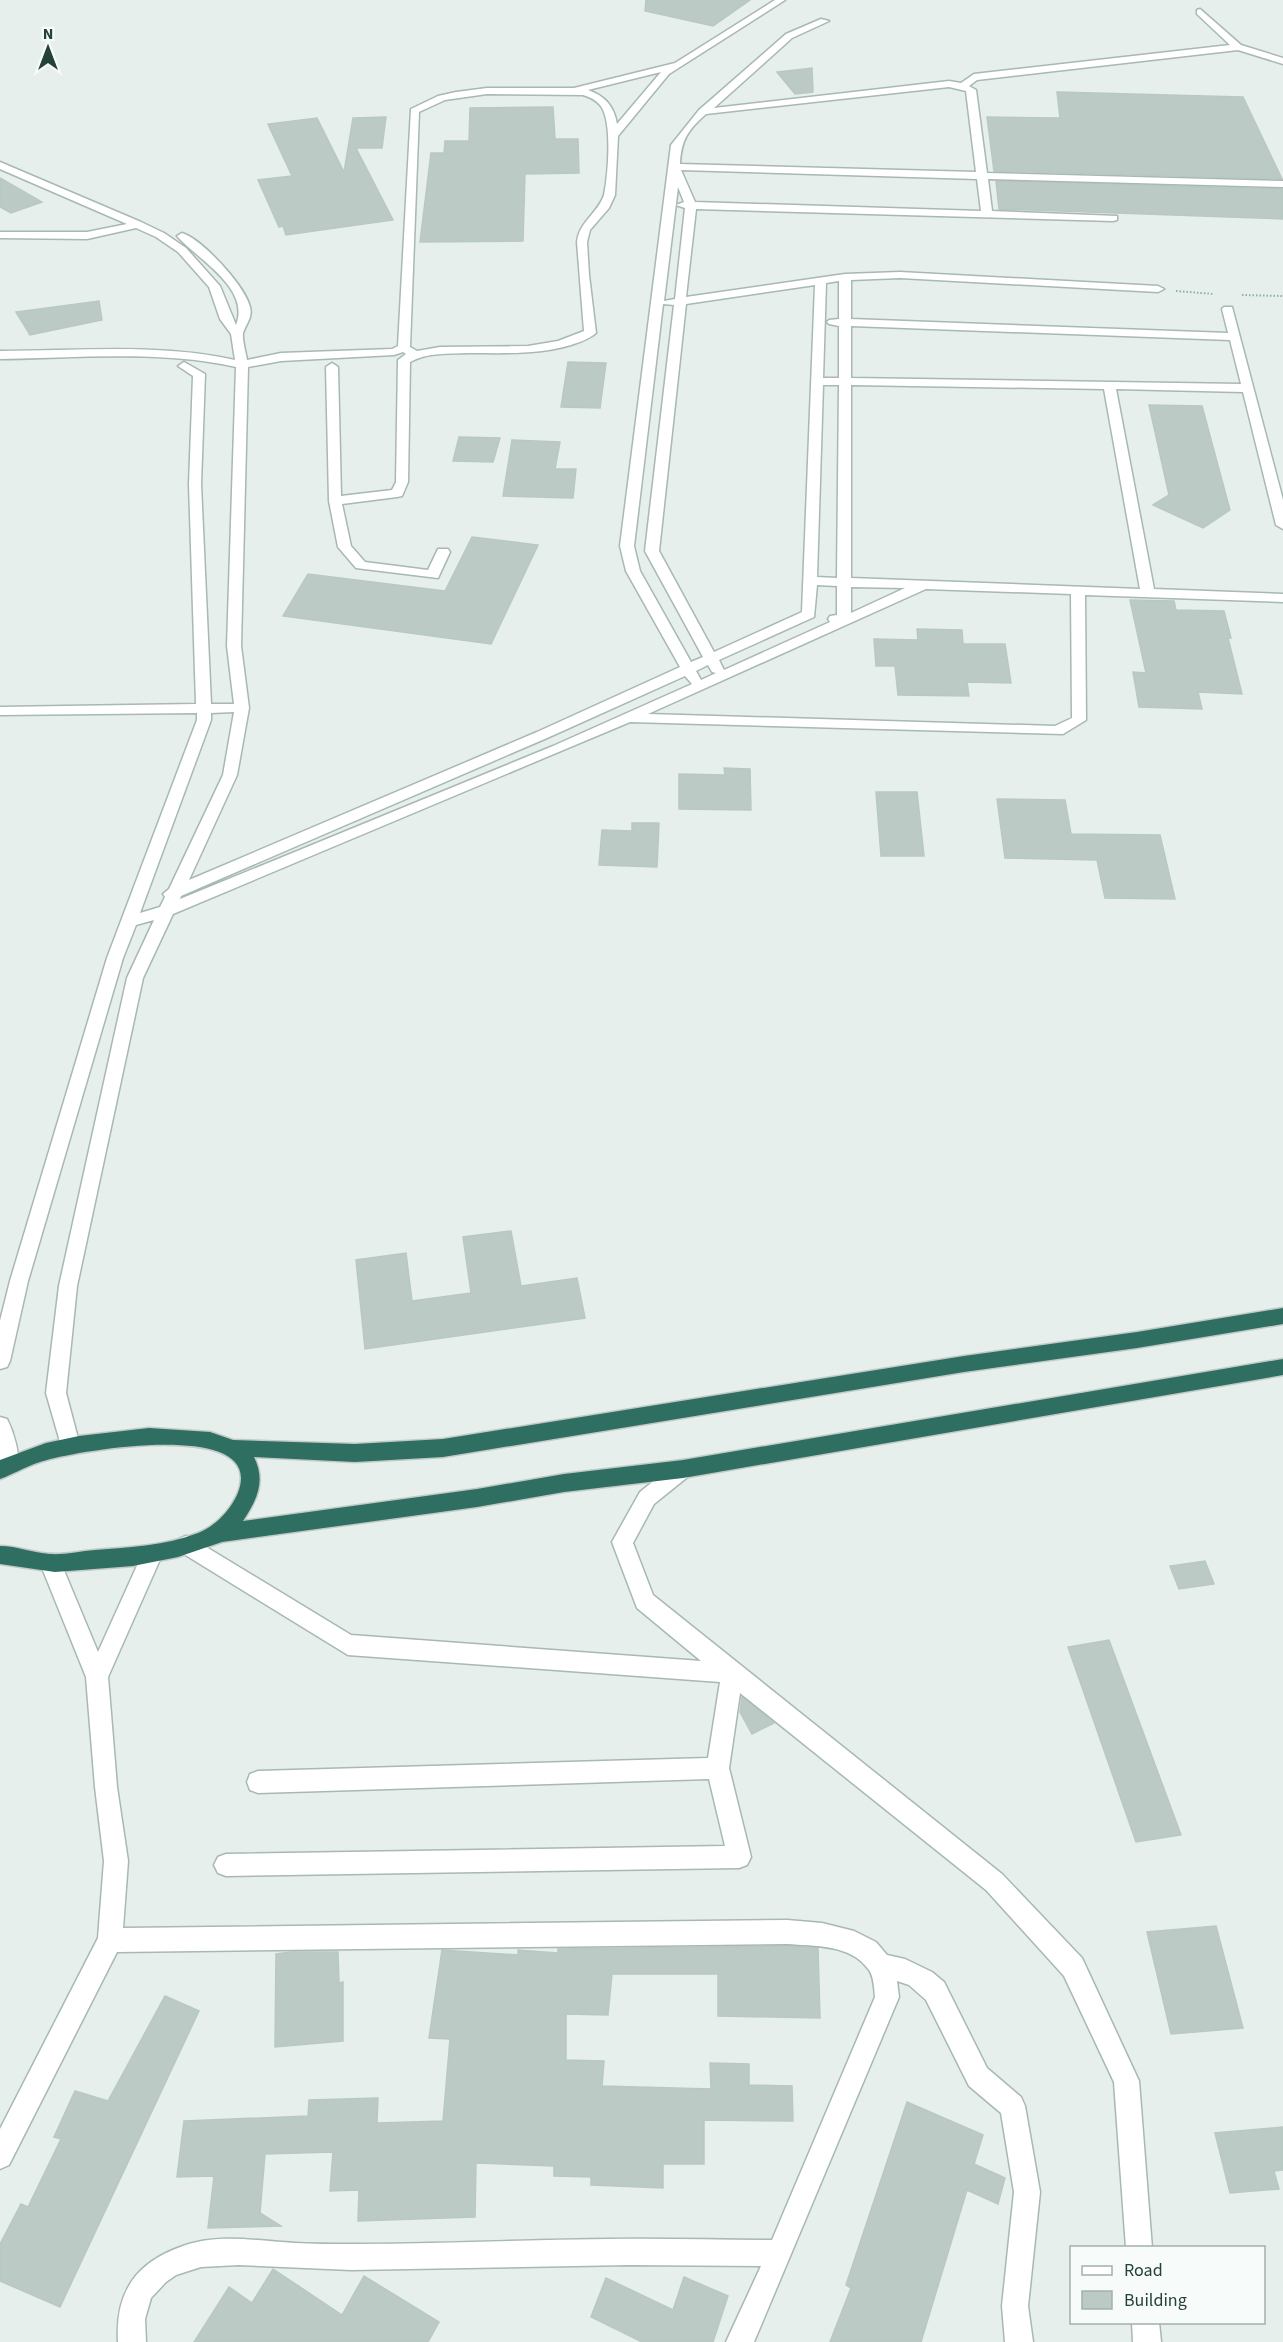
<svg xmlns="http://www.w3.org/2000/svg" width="1283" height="2342" viewBox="0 0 1283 2342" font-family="'Source Sans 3',sans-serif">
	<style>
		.building { fill: #bbcac4; stroke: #b8c9c2; stroke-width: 1.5 }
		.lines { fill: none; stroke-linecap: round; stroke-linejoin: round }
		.minor-casing { stroke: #a8b8b2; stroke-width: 3 }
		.highway-casing { stroke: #c2cac8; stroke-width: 3 }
		.path { stroke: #86b3a5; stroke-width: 2; stroke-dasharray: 1.5 2; stroke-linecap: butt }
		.minor { fill: #fff; fill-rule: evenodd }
		.highway { fill: #2f6f62; fill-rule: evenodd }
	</style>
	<rect width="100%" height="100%" fill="#e6efeb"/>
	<g class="building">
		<polygon points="646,0 750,0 713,26 645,11"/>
		<polygon points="812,68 813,92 795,94 777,72"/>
		<polygon points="1057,92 1243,97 1282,179 994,171 987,117 1060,118"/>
		<polygon points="553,107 555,139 578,139 579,173 525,174 523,241 420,242 431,153 444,153 445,141 469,141 470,108"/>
		<polygon points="386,117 382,148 356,148 393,220 286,235 283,226 279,227 258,180 292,176 268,124 317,118 344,172 353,118"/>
		<polygon points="0,178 42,202 11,213 0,207"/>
		<polygon points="996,181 1283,189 1283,219 999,209"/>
		<polygon points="99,301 102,320 30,335 16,312"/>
		<polygon points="568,362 606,363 600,408 561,407"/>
		<polygon points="1149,405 1202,406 1230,510 1203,528 1153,505 1169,495"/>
		<polygon points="459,437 500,438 493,462 453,461"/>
		<polygon points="512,440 560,442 555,469 576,469 573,498 503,496"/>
		<polygon points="472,537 538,545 491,644 283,616 308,574 445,591"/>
		<polygon points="1130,600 1174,601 1176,610 1224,611 1231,638 1228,638 1242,694 1198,692 1202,709 1139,707 1133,672 1146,673"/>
		<polygon points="917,629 962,630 963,644 1005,644 1011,683 967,682 969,696 898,695 895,666 876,666 874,639 918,640"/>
		<polygon points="724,768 750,769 751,810 679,809 679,774 725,775"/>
		<polygon points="876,792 917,792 924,856 881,856"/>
		<polygon points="997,799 1065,800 1071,834 1160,835 1175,899 1105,898 1097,860 1005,858"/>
		<polygon points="632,823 659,823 657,867 599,865 602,830 632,831"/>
		<polygon points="511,1231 521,1286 577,1278 585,1318 365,1349 356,1260 406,1253 412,1301 471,1293 463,1237"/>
		<polygon points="1205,1561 1214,1584 1179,1589 1170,1566"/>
		<polygon points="1109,1640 1181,1835 1136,1842 1068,1647"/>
		<polygon points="742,1697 774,1723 752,1734 740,1712"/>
		<polygon points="1216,1926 1243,2028 1171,2034 1147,1932"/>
		<polygon points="787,1946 818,1948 820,2018 718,2016 718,1974 612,1974 608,2015 566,2014 566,2060 604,2061 602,2086 711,2089 710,2063 749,2064 749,2085 792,2086 793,2121 704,2120 704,2164 663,2164 663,2188 591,2185 591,2177 554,2176 554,2166 476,2163 475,2217 358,2221 359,2190 330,2191 333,2152 265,2154 260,2213 281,2226 208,2228 214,2176 177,2177 184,2121 308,2116 309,2100 378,2098 377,2123 443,2121 450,2039 429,2038 442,1950 518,1955 518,1950 558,1953 558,1949"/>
		<polygon points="291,1952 338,1952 339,1983 343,1982 343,2041 275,2047 276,1954"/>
		<polygon points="165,1996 199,2011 60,2307 0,2281 0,2244 21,2204 28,2207 61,2139 54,2137 75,2091 108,2101"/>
		<polygon points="907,2102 983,2135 974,2164 1005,2178 998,2204 967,2190 921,2342 830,2342 851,2288 846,2285"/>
		<polygon points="1283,2127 1283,2170 1274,2171 1279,2189 1230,2193 1215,2133"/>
		<polygon points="273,2269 342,2315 364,2276 439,2322 428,2342 194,2342 229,2287 252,2303"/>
		<polygon points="684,2277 728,2296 713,2342 642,2342 591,2317 606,2278 673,2310"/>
	</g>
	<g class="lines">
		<g class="minor-casing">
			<g id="minor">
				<path d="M775 0H785L669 74 618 136 615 195 609 208 590 230 587 242 589 275 596 333C589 339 580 342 571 345 538 355 503 353 469 353 449 354 428 352 410 362L408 482 402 496 397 497 342 504 351 546 365 562 428 570 438 549H448L450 552 438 578 356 568 338 547 329 501 326 367 332 363 338 367 341 496 392 490 396 482 398 360 406 354 403 352 394 355 281 361 248 367 241 646 249 708 237 775 189 880 537 732 680 667 626 571 620 546 671 145 699 110 786 34 821 19 829 21 792 38 714 108 949 81 961 83 974 74 1230 45 1197 14V10L1200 9 1241 45 1283 58V64L1238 50 977 80 969 86 976 90 987 173 1283 181V187L988 179 992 211 1117 216V220L1113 221 696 209 686 297 845 274 900 272 1158 286 1164 289 1158 292 900 278 851 280V319L1228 333 1222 309 1224 307H1232L1283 500V529L1276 525 1243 392 1116 389 1154 589 1283 594V602L1085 595 1086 720 1063 734 630 722 173 914 143 978 77 1286 66 1393 80 1446 77 1452 70 1454 63 1452 46 1393 59 1286 127 978 154 920 136 925 123 958 28 1281 10 1361 7 1367 0 1369V1321L10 1281 107 958 197 720V713L0 715V707L196 704 189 484 193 376 178 366 184 362 205 374 201 484 211 704H234L227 646 236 367C160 350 78 358 0 359V351C78 351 159 343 235 360L231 334 220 319 209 287 178 252 156 237 136 228 87 239 0 238V232H87L127 224 0 169V162L141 222 164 233 186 248 220 286 236 325C251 288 197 259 177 236L182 233C202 239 245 286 250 307 253 317 246 324 243 333 242 340 246 353 247 360L281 353 392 349 398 346 411 109 438 96 456 92 487 88H574L675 63ZM661 72 617 124C614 106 605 96 588 90ZM949 87 966 91 976 172 680 164C681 140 688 130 706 114ZM487 94 583 95C589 97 595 99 600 105 613 120 608 175 604 195 598 213 579 222 577 242L584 331 558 341 528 346 440 347 417 351 410 347 419 112 445 100ZM681 170 977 179 981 211 695 202ZM678 187 684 202 676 205 685 208 675 299 664 301ZM839 281V319L829 320 827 322 829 324 839 326V378H823L826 283ZM815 285 802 612 714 652 659 551 686 304ZM663 304 674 305 645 551 703 657 691 662 640 571 634 546ZM851 326 1230 340 1241 384 851 378ZM823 385H839L837 578 817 577ZM851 385 1104 389 1140 589 851 578ZM817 585 837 586V615L830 616 828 619 830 622 724 670 719 660 814 617ZM851 587 905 588 851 613ZM926 589 1071 594 1072 718 1055 726 648 714ZM708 665 712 672 716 673 701 680 696 671ZM685 676 692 684 553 746 180 899 181 896 547 738ZM234 712 223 775 169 889 163 894 165 897 160 907 140 913 211 720V713Z"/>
				<path d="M0 1417 7 1419C13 1431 22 1457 16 1469L9 1472 2 1469 0 1465Z"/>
				<polygon points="683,1460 690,1463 693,1469 690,1475 654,1504 633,1543 653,1595 1002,1874 1082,1958 1139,2081 1152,2248 1126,2248 1114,2082 1064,1976 986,1890 740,1693 729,1768 751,1857 747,1865 739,1868 226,1876 218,1873 214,1865 218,1857 226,1854 725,1846 709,1779 258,1793 250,1790 247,1782 250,1774 258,1771 708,1758 720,1682 348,1655 179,1551 176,1545 179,1539 186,1536 193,1539 351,1635 701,1661 637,1608 612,1542 640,1492 676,1463"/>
				<path d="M152 1546 159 1548 162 1555 108 1677 117 1787 128 1861 123 1928 787 1920 822 1923 854 1931 876 1942 887 1955 905 1959 932 1972 944 1982 987 2068 1021 2097 1025 2106 1040 2192 1028 2306 1033 2342H1005L1002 2306 1014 2192 1001 2113 969 2086 926 2000 909 1985 897 1981 899 1997 754 2342H726L761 2266 629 2265 351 2270 239 2265 201 2267 176 2275 166 2282 151 2298 145 2319 146 2342H118C115 2292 136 2262 183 2246 219 2233 258 2241 295 2243 313 2244 332 2244 350 2244 436 2244 522 2240 609 2239 663 2238 718 2240 772 2240L875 1997C874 1988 874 1977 869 1970 851 1944 814 1946 787 1944L117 1952 9 2165 0 2169V2129L98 1938 104 1861 95 1787 86 1677 40 1563 44 1556 51 1554 58 1556 98 1652 145 1548Z"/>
				<polygon points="1132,2322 1159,2322 1161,2342 1133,2342"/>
			</g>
		</g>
		<g class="highway-casing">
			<path id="highway" d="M1283 1308V1324L1137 1348 964 1372 443 1457 355 1462 254 1457C266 1481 257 1500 243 1521L477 1489 564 1474 683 1460 1283 1359V1375L683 1478 564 1492 477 1507 222 1542 178 1557 133 1566 55 1572 0 1564V1546C17 1546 33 1553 50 1554 65 1555 80 1551 95 1550 130 1547 165 1546 198 1533 215 1526 229 1512 237 1495 271 1417 79 1451 47 1460 30 1464 16 1473 0 1479V1460L46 1443 79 1436 149 1428 210 1432 233 1440 355 1444 443 1439 964 1356 1137 1332Z"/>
		</g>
		<g class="path">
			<polyline points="1176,291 1214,294"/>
			<polyline points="1242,295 1283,296"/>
		</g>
		<use href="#minor" class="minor"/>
		<use href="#highway" class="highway"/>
	</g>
	<rect x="1070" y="2246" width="195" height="78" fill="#f7fbf9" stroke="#a3b1ad" stroke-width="1.5"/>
	<rect x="1082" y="2266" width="30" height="9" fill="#ffffff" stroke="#a3b1ad" stroke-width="1.5"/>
	<text x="1124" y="2276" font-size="18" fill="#24423a">Road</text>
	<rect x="1082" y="2291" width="30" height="18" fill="#bbcac4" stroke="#a3b1ad" stroke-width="1.5"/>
	<text x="1124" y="2306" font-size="18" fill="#24423a">Building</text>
	<g transform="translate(48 48)" stroke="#f7fbf9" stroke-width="4.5" paint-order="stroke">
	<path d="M0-4.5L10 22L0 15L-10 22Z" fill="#24423a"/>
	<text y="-9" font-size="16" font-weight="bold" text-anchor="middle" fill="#24423a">N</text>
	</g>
</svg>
